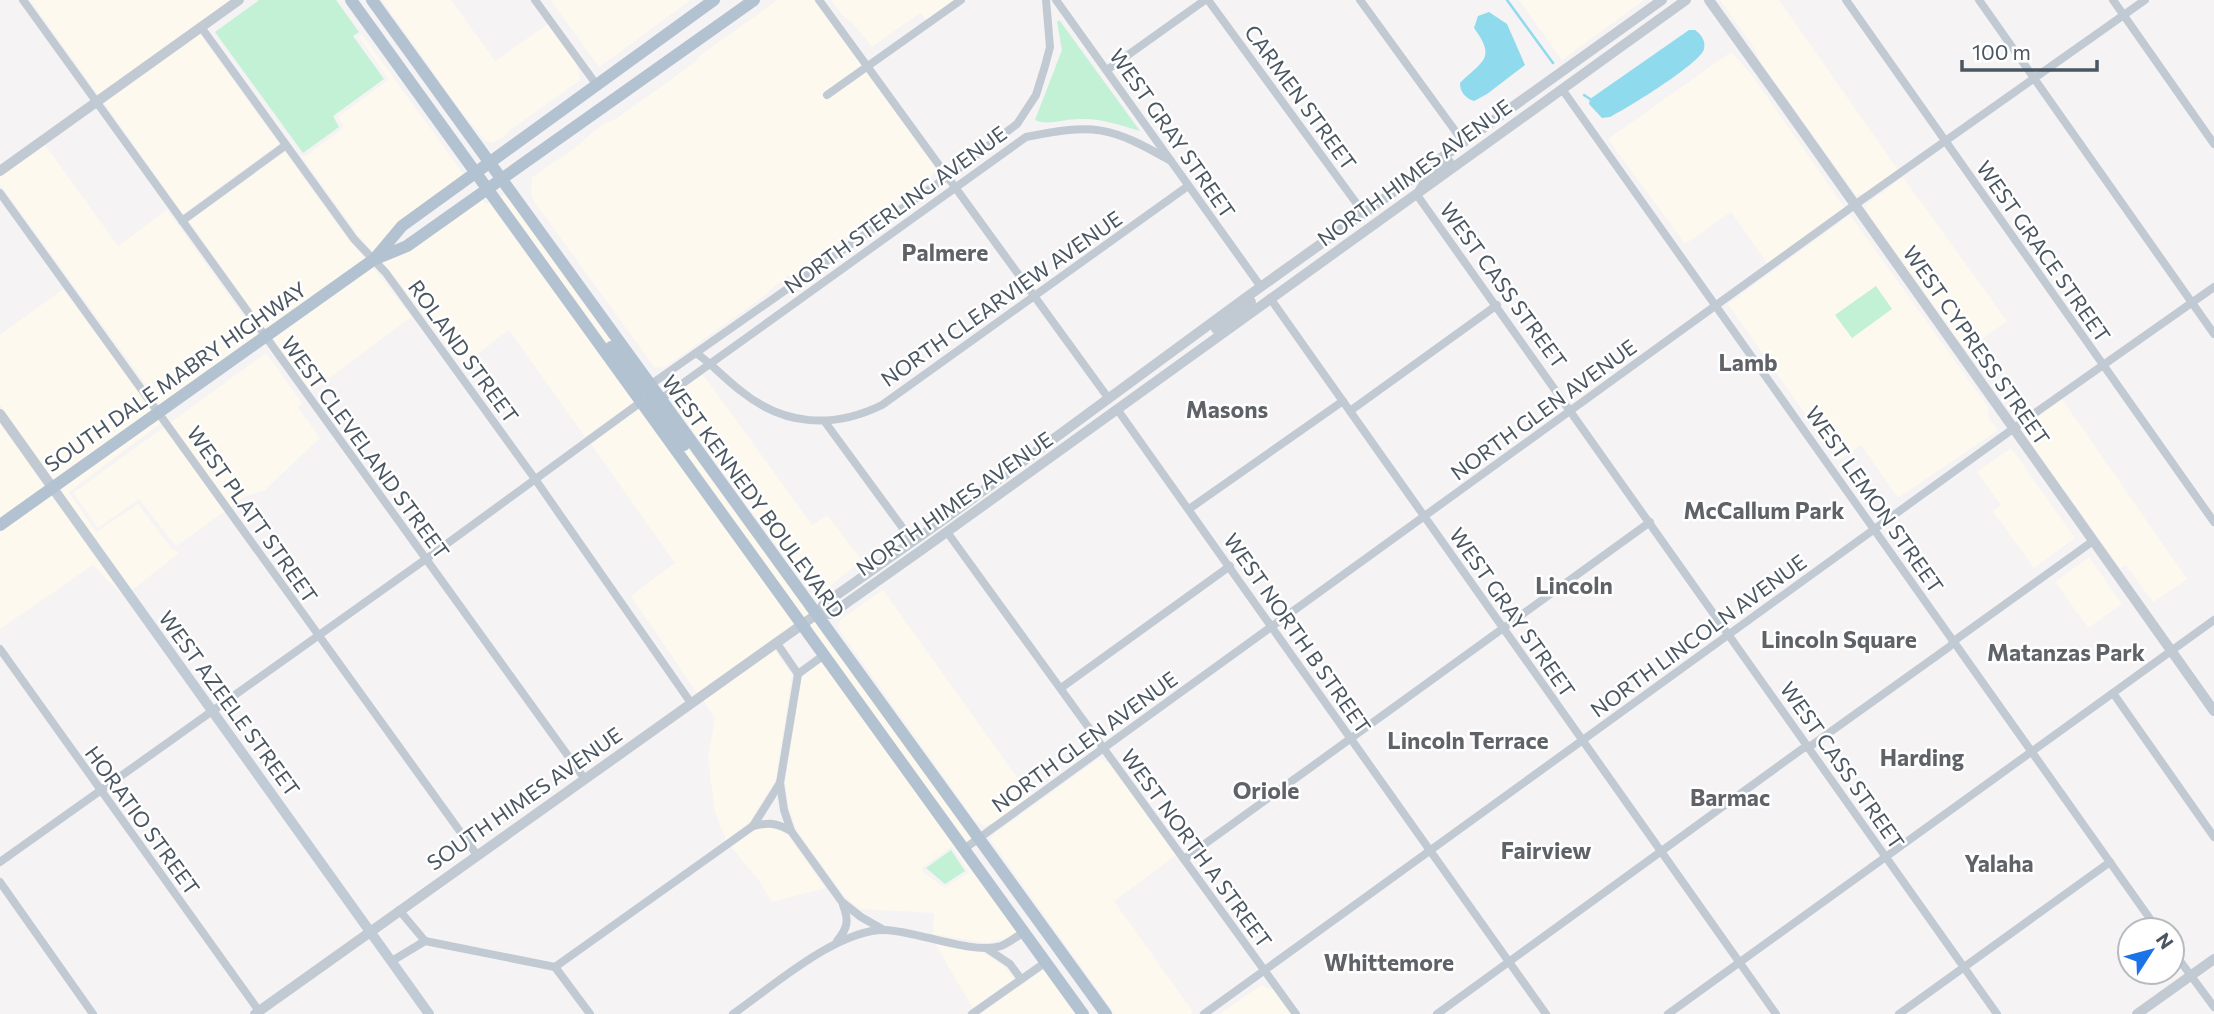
<svg xmlns="http://www.w3.org/2000/svg" width="2214" height="1014" viewBox="0 0 2214 1014" font-family="Commissioner,sans-serif">
	<style>
		.commercial { fill: #fdf9ef; fill-rule: evenodd }
		.green { fill: #c3f1d5 }
		.water { fill: #90daee }
		.lines { fill: none; stroke-linecap: round; stroke-linejoin: round }
		.stream { stroke: #90daee; stroke-width: 2.5 }
		.minor { stroke: #c1cad2; stroke-width: 8 }
		.tertiary { stroke: #c1cad2; stroke-width: 10 }
		.secondary { stroke: #c1cbd6; stroke-width: 10 }
		.primary { stroke: #b3c2d1; stroke-width: 12 }
		.labels { text-anchor: middle; dominant-baseline: central; stroke-width: 5; stroke-linejoin: round; paint-order: stroke }
		.street-label { font-size: 21px; fill: #4a5661; stroke: #fff }
		.neighbourhood-label { font-size: 23px; font-weight: bold; fill: #5f6368; stroke: #fff }
	</style>
	<rect width="100%" height="100%" fill="#f5f3f3"/>
	<g class="commercial">
		<polygon points="30,0 231,0 98,95"/>
		<polygon points="382,0 451,0 495,61 548,24 573,56 579,72 580,80 506,133 503,138 491,143 485,140 463,114"/>
		<polygon points="552,0 691,0 599,67 551,1"/>
		<polygon points="778,0 814,0 937,169 935,173 874,218 796,274 787,276 760,299 665,367 655,368 533,200 531,191 532,177 572,150 603,124 617,118 697,61 698,57"/>
		<polygon points="831,0 954,0 926,20 920,13 872,47 853,24 843,16"/>
		<polygon points="1519,0 1644,0 1562,60"/>
		<polygon points="1720,0 1779,0 1898,170 1866,193 1856,195 1763,66 1752,45"/>
		<polygon points="200,34 279,144 183,214 104,103"/>
		<polygon points="362,34 465,176 373,252 358,235 301,156 306,156 341,130 343,125 338,117 388,80 387,77 359,37"/>
		<polygon points="1731,52 1751,74 1845,208 1768,264 1731,212 1685,244 1608,139"/>
		<polygon points="45,145 118,246 167,210 258,336 160,404 0,184 0,177"/>
		<polygon points="285,152 350,242 366,259 266,330 189,221"/>
		<polygon points="1903,177 2007,321 1966,351 1867,212 1866,207 1868,203"/>
		<polygon points="505,194 644,386 640,393 499,198"/>
		<polygon points="481,198 486,204 489,203 634,402 585,437 509,330 463,365 382,261"/>
		<polygon points="1850,215 1988,407 1989,419 1998,430 1898,498 1861,445 1838,461 1728,304"/>
		<polygon points="372,266 413,319 408,319 311,392 272,338"/>
		<polygon points="63,289 152,410 54,481 0,405 0,335"/>
		<polygon points="266,353 302,403 298,407 320,438 265,490 246,496 176,546 139,499 98,528 73,493"/>
		<polygon points="702,375 704,376 812,525 827,515 862,561 823,591 815,593 808,589 673,403 672,395"/>
		<polygon points="2062,399 2187,579 2153,602 2126,565 2120,568 2025,435 2024,430 2027,425"/>
		<polygon points="658,404 810,613 803,618 649,406"/>
		<polygon points="639,409 795,623 697,693 631,596 675,563 591,444"/>
		<polygon points="157,418 161,423 69,492 96,532 138,504 172,549 179,553 132,590 59,488"/>
		<polygon points="0,423 45,487 0,519"/>
		<polygon points="2011,448 2075,538 2034,568 1993,511 2001,505 1977,472"/>
		<polygon points="51,494 123,596 93,565 0,629 0,531"/>
		<polygon points="2089,557 2122,604 2088,628 2055,582"/>
		<polygon points="883,590 1026,790 1028,798 995,822 984,826 976,822 838,628 840,620"/>
		<polygon points="815,621 972,838 966,842 809,625"/>
		<polygon points="774,649 792,675 776,779 750,822 726,840 715,812 708,758 715,718 703,700"/>
		<path d="M822 662 1017 931 1006 938 988 943 933 934 934 913 859 909 844 896 797 831 789 808 785 782 802 676ZM952 846 969 872 945 888 923 872 922 868Z"/>
		<polygon points="1098,759 1110,763 1176,855 1114,901 1193,1012 1190,1014 1115,1014 990,839 994,834"/>
		<polygon points="767,827 776,829 788,835 825,888 772,902 757,878 731,847 755,830"/>
		<polygon points="935,944 984,953 1006,968 1014,979 973,1008"/>
		<polygon points="1044,969 1076,1014 980,1014"/>
		<polygon points="1261,985 1275,991 1292,1014 1220,1014"/>
	</g>
	<g class="green">
		<polygon points="259,0 336,0 359,32 353,36 384,79 333,116 339,127 303,153 215,32"/>
		<path d="M1059 20 1060 21 1140 131C1120 125 1100 118 1079 119 1064 119 1048 126 1035 120L1062 50 1057 22Z"/>
		<polygon points="1876,286 1892,309 1852,338 1835,315"/>
		<polygon points="951,850 965,871 945,884 926,868"/>
	</g>
	<g class="water">
		<path d="M1489 12 1507 24 1525 65 1487 94 1474 101C1465 98 1460 92 1460 83 1482 61 1497 59 1474 28L1478 16Z"/>
		<path d="M1689 30H1695C1701 34 1706 41 1704 49 1701 63 1626 109 1610 117L1602 118 1589 104 1590 99Z"/>
	</g>
	<g class="lines">
		<g class="stream">
			<polyline points="1507,0 1553,63"/>
			<polyline points="1584,95 1590,99"/>
		</g>
		<g class="minor">
			<polyline points="23,0 584,778"/>
			<polyline points="535,0 596,84"/>
			<polyline points="819,0 1109,399"/>
			<polyline points="1056,0 1261,287"/>
			<polyline points="1208,0 1365,215"/>
			<polyline points="1360,0 1464,143"/>
			<polyline points="1846,0 2214,522"/>
			<polyline points="1979,0 2214,334"/>
			<polyline points="2113,0 2214,144"/>
			<polyline points="201,27 354,239 386,273 535,479 691,703"/>
			<polyline points="1107,70 1205,0"/>
			<polyline points="1562,89 2158,930"/>
			<polyline points="827,95 961,0"/>
			<polyline points="0,193 477,855"/>
			<polyline points="1417,195 1997,1014"/>
			<polyline points="182,221 286,145"/>
			<polyline points="1270,298 1776,1014"/>
			<path d="M696 353C712 364 725 379 741 391 784 426 833 429 882 405L1188 186"/>
			<polyline points="650,385 954,172 1017,124 1036,95 1045,66 1050,47 1046,0"/>
			<path d="M661 399 1026 137C1094 123 1110 126 1171 161"/>
			<polyline points="1117,409 1546,1014"/>
			<polyline points="1350,411 1497,305"/>
			<polyline points="825,422 913,542"/>
			<polyline points="1189,509 1343,401"/>
			<polyline points="947,532 1296,1014"/>
			<polyline points="0,649 259,1011"/>
			<polyline points="798,674 824,655"/>
			<polyline points="1061,688 1230,566"/>
			<polyline points="2113,693 2214,837"/>
			<polyline points="780,783 784,810 791,831 842,902 861,917 884,930"/>
			<path d="M753 826C769 822 777 823 791 831"/>
			<polyline points="964,849 1856,204 2145,0"/>
			<polyline points="1184,859 1650,522"/>
			<polyline points="0,862 426,559 641,402"/>
			<polyline points="0,882 93,1014"/>
			<polyline points="399,910 425,941 555,967 753,826 780,783 798,674 776,642"/>
			<path d="M837 941C848 928 849 920 843 905"/>
			<polyline points="986,948 1010,964 1021,979"/>
			<polyline points="2172,950 2214,1007"/>
			<polyline points="392,961 425,941"/>
			<polyline points="555,967 590,1014"/>
			<path d="M733 1014C772 987 837 929 885 930 917 931 972 955 1001 946 1009 943 1016 937 1024 932"/>
			<polyline points="972,1014 1046,962"/>
			<polyline points="1204,1014 2028,418 2214,287"/>
			<polyline points="1437,1014 1802,749 1812,745 1949,647 1958,638 2093,541"/>
			<polyline points="1668,1014 2214,620"/>
			<polyline points="1899,1014 2110,862"/>
		</g>
		<g class="tertiary">
			<path d="M1709 0C1879 236 2045 475 2214 711"/>
			<polyline points="0,171 239,0"/>
			<polyline points="1420,190 1428,178 1449,162"/>
			<polyline points="1216,329 1251,302"/>
			<polyline points="0,414 52,487"/>
			<polyline points="817,614 831,614 923,549 1686,0"/>
			<polyline points="255,1014 817,614 824,604 946,518 1248,296 1662,0"/>
			<polyline points="2137,1014 2214,959"/>
		</g>
		<polyline class="secondary" points="52,487 429,1014"/>
		<g class="primary">
			<polyline points="351,0 1083,1014"/>
			<polyline points="372,0 1106,1014"/>
			<polyline points="376,257 402,226 714,0"/>
			<polyline points="611,347 638,384 654,396"/>
			<path d="M641 402C661 406 672 429 684 445"/>
			<polyline points="0,525 373,260 407,246 754,0"/>
		</g>
	</g>
	<g class="labels">
		<g class="street-label">
			<text transform="translate(1301 97) rotate(54)">CARMEN STREET</text>
			<text transform="translate(1173 133) rotate(55)">WEST GRAY STREET</text>
			<text transform="translate(1414 172) rotate(-36)">NORTH HIMES AVENUE</text>
			<text transform="translate(895 209) rotate(-36)">NORTH STERLING AVENUE</text>
			<text transform="translate(2044 251) rotate(55)">WEST GRACE STREET</text>
			<text transform="translate(1504 285) rotate(54)">WEST CASS STREET</text>
			<text transform="translate(1001 298) rotate(-35)">NORTH CLEARVIEW AVENUE</text>
			<text transform="translate(1977 345) rotate(55)">WEST CYPRESS STREET</text>
			<text transform="translate(464 351) rotate(54)">ROLAND STREET</text>
			<text transform="translate(175 376) rotate(-35)">SOUTH DALE MABRY HIGHWAY</text>
			<text transform="translate(1543 409) rotate(-36)">NORTH GLEN AVENUE</text>
			<text transform="translate(366 447) rotate(54)">WEST CLEVELAND STREET</text>
			<text transform="translate(754 496) rotate(54)">WEST KENNEDY BOULEVARD</text>
			<text transform="translate(1875 499) rotate(55)">WEST LEMON STREET</text>
			<text transform="translate(954 503) rotate(-35)">NORTH HIMES AVENUE</text>
			<text transform="translate(253 514) rotate(55)">WEST PLATT STREET</text>
			<text transform="translate(1513 612) rotate(55)">WEST GRAY STREET</text>
			<text transform="translate(1298 633) rotate(55)">WEST NORTH B STREET</text>
			<text transform="translate(1698 635) rotate(-36)">NORTH LINCOLN AVENUE</text>
			<text transform="translate(230 703) rotate(54)">WEST AZEELE STREET</text>
			<text transform="translate(1084 741) rotate(-36)">NORTH GLEN AVENUE</text>
			<text transform="translate(1843 765) rotate(55)">WEST CASS STREET</text>
			<text transform="translate(524 798) rotate(-35)">SOUTH HIMES AVENUE</text>
			<text transform="translate(143 820) rotate(54)">HORATIO STREET</text>
			<text transform="translate(1197 848) rotate(54)">WEST NORTH A STREET</text>
		</g>
		<g class="neighbourhood-label">
			<text x="945" y="252">Palmere</text>
			<text x="1748" y="362">Lamb</text>
			<text x="1227" y="409">Masons</text>
			<text x="1764" y="510">McCallum Park</text>
			<text x="1574" y="585">Lincoln</text>
			<text x="1839" y="639">Lincoln Square</text>
			<text x="2066" y="652">Matanzas Park</text>
			<text x="1468" y="740">Lincoln Terrace</text>
			<text x="1922" y="757">Harding</text>
			<text x="1266" y="790">Oriole</text>
			<text x="1730" y="797">Barmac</text>
			<text x="1546" y="850">Fairview</text>
			<text x="1999" y="863">Yalaha</text>
			<text x="1389" y="962">Whittemore</text>
		</g>
	</g>
	<g transform="translate(2151 951) rotate(54)"><circle r="33" fill="#ffffff" stroke="#b7bbc0" stroke-width="2"/>
	<path d="M0-5L12 26L0 18L-12 26Z" fill="#1a73e8"/>
	<text y="-10" font-size="19" font-weight="bold" text-anchor="middle" fill="#4a5661">N</text>
	</g>
	<path d="M1962 60v10h135v-10" fill="none" stroke="#4a5661" stroke-width="3.5"/>
	<text x="1972" y="60" font-size="21" fill="#4a5661" stroke="#ffffff" stroke-width="5" paint-order="stroke">100 m</text>
</svg>
